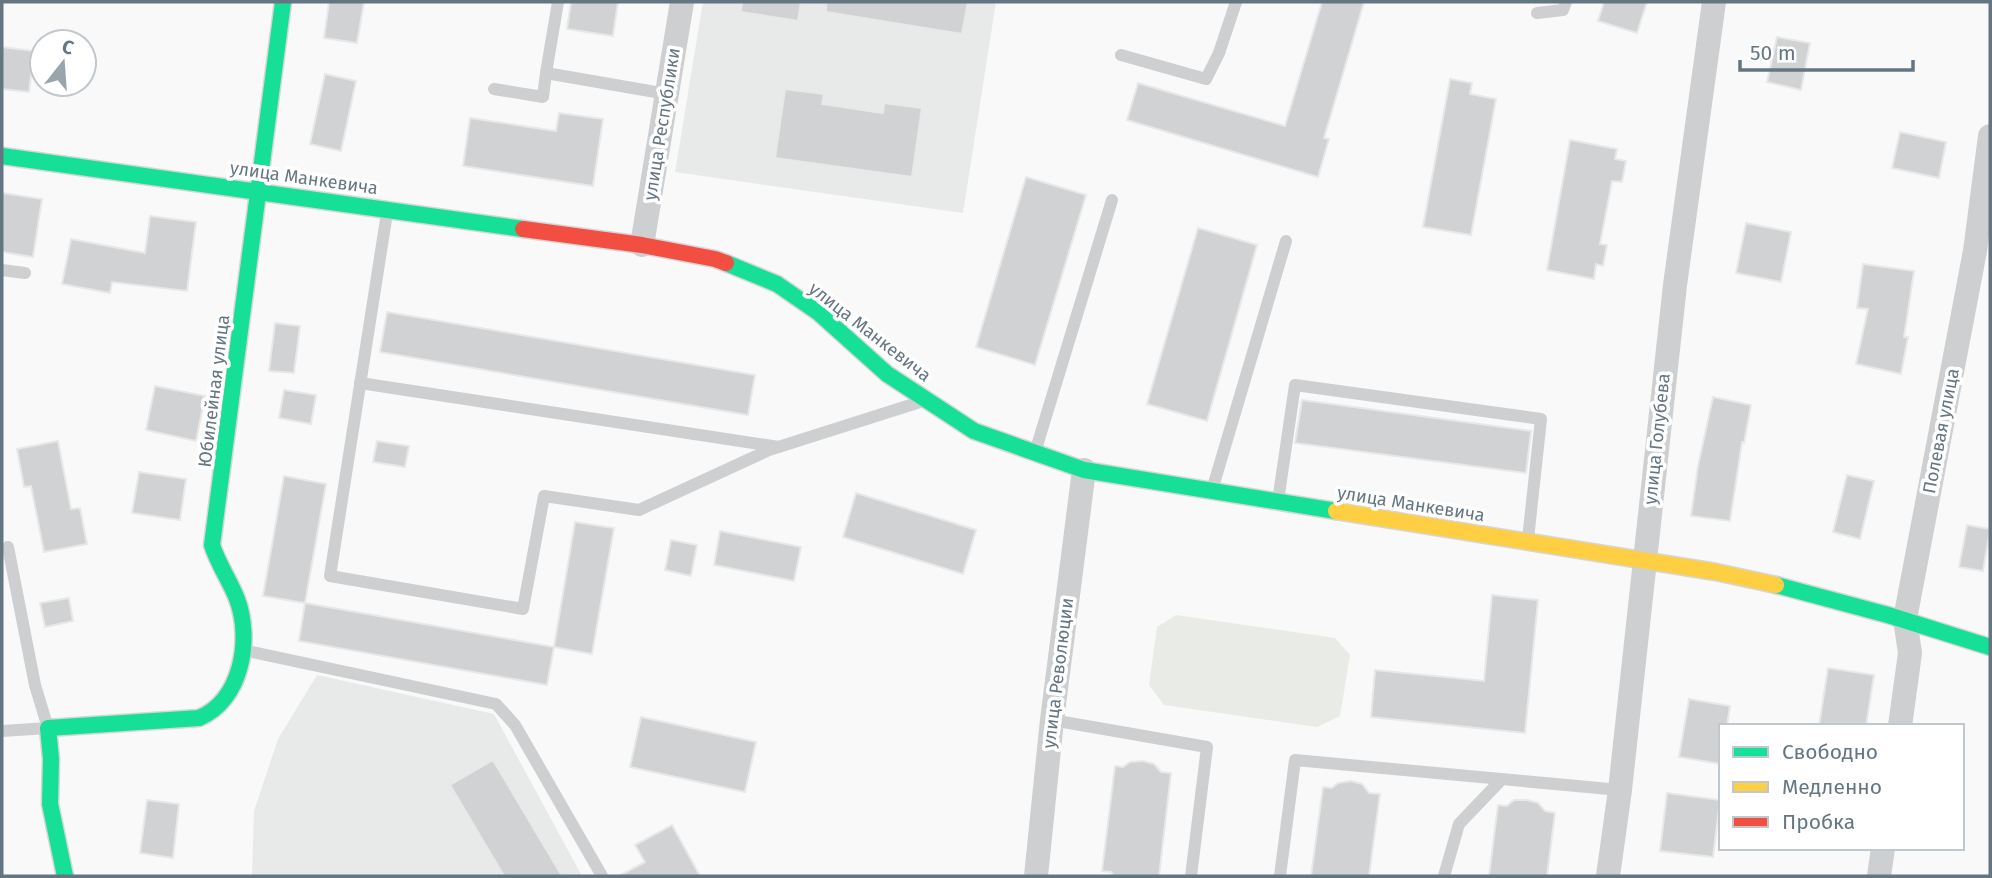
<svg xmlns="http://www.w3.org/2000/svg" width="1992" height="878" viewBox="0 0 1992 878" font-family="'Fira Sans',sans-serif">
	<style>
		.built { fill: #e8e9e9 }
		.green { fill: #e8ebe6 }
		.building { fill: #d0d2d3; stroke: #e8e8e8; stroke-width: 2 }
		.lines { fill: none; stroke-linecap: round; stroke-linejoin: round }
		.fast-casing { stroke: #d5d6d7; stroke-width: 19 }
		.slow-casing { stroke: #d5d6d7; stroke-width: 19 }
		.jam-casing { stroke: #d5d6d7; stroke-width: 19 }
		.lane { stroke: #cecfd0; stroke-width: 12 }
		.street { stroke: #cecfd0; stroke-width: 24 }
		.fast { stroke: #16e098; stroke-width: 16 }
		.slow { stroke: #ffcf43; stroke-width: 16 }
		.jam { stroke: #f24e42; stroke-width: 16 }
		.labels { text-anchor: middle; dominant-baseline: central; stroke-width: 7; stroke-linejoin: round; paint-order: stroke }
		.street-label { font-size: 18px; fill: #657683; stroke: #fff }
	</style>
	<rect width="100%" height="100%" fill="#f9f9f9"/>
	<g class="built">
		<polygon points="703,2 996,2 963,213 675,172"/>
		<polygon points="317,675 494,714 582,876 252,876 254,811 278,739"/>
	</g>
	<polygon class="green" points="1176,615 1335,638 1350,655 1340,716 1317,727 1164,705 1149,685 1157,627"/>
	<g class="building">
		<polygon points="329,2 364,2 357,43 324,38"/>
		<polygon points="571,2 618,2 613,36 567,29"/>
		<polygon points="742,2 801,2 798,21 741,12"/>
		<polygon points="826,2 968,2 962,34 826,12"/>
		<polygon points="1322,2 1364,2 1324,138 1329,139 1318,177 1127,120 1138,83 1285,126"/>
		<polygon points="1604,2 1647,2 1637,33 1598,21"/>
		<polygon points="1777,37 1810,43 1801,90 1767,82"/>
		<polygon points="2,47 34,51 29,92 2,89"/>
		<polygon points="325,74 356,81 341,151 310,144"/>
		<polygon points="1450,79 1472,83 1470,94 1496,99 1471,235 1423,227"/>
		<polygon points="785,89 824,94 822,104 883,113 884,103 922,108 912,177 775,158"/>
		<polygon points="559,113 603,119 593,186 463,166 470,118 556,131"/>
		<polygon points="1900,132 1946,142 1939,178 1892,168"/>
		<polygon points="1570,140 1617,149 1615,159 1626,161 1622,182 1612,181 1600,244 1607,245 1603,266 1596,264 1594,279 1547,270"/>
		<polygon points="1026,177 1086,195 1035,365 976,347"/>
		<polygon points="2,193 42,199 33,257 2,252"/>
		<polygon points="150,216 196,222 187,291 112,282 110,293 62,284 71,239 145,253"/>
		<polygon points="1746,223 1791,232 1781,282 1736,273"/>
		<polygon points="1198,228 1257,245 1207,421 1147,404"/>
		<polygon points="1863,264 1914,271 1904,337 1908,337 1901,374 1856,364 1868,309 1857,308"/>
		<polygon points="387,312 755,375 748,415 380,352"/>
		<polygon points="275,323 300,326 294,373 269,371"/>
		<polygon points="155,386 205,396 196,441 146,430"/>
		<polygon points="284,390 316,395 311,424 279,418"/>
		<polygon points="1713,397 1751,405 1744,443 1742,442 1730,521 1691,516 1698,466"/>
		<polygon points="1302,400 1531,431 1526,473 1295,443"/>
		<polygon points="58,441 71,509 80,508 87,544 44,552 31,486 24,487 17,449"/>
		<polygon points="377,441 409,446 405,467 373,462"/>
		<polygon points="139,472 186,479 180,520 132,513"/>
		<polygon points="1847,475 1874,481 1860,539 1833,532"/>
		<polygon points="284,476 326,484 305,603 263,596"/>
		<polygon points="856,493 976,530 963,574 843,537"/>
		<polygon points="575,522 614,528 592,654 554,647"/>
		<polygon points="1967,525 1990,529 1983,571 1959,567"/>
		<polygon points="720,531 801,547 794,581 714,565"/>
		<polygon points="671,540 697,545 691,576 665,570"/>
		<polygon points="1492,595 1538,600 1525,733 1371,717 1375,670 1484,681"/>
		<polygon points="69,598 73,621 45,627 40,603"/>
		<polygon points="305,603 554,647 547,685 299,641"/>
		<polygon points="1828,668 1874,675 1866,726 1819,726"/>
		<polygon points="1689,699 1730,706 1727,726 1721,726 1721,764 1679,757"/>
		<polygon points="641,717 756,742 745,792 630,767"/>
		<polygon points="493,760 562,876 504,876 450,785"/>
		<polygon points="1143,761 1154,764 1161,772 1171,773 1159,876 1114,876 1111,872 1102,871 1115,766 1123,767 1130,762"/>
		<polygon points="1351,781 1362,784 1369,793 1380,794 1369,876 1311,876 1323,787 1332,788 1338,783"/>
		<polygon points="1667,793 1720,800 1713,857 1660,851"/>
		<polygon points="147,800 179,804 173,858 140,853"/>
		<polygon points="1514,800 1527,800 1538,803 1545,811 1555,813 1547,876 1489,876 1498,805 1507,806"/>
		<polygon points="672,825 700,876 619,876 645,862 635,845"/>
	</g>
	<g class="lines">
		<g class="fast-casing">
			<g id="fast">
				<polyline points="2,156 523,229"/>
				<polyline points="726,263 777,284 819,313 887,374 974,431 1084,470 1336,511"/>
				<polyline points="1776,585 1888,615 1990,647"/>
				<path d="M65 876 50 804 51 759 48 728 199 718C242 700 252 639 237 599 230 581 218 564 212 545L283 2"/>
			</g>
		</g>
		<g class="slow-casing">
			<polyline id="slow" points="1336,511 1716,572 1776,585"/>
		</g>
		<g class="jam-casing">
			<polyline id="jam" points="523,229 642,245 715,259 726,263"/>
		</g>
		<g class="lane">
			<polyline points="1537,13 1563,10 1566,2"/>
			<polyline points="1121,55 1206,79 1219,53 1236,2"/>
			<polyline points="546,73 558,2"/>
			<polyline points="494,89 543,97 546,73 667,94"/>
			<polyline points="387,213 330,576 523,609 544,496 639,510 769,450 920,402"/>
			<polyline points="2,270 25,273"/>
			<polyline points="360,383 779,447"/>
			<polyline points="1036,449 1112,200"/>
			<polyline points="1213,487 1286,241"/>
			<polyline points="1278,501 1295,385 1541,419 1528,539"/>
			<polyline points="243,650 496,704 515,725 602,876"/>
			<polyline points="1052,720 1207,747 1191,876"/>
			<polyline points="2,731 48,728 35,685 8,547"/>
			<polyline points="1280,876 1295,760 1620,790"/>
			<polyline points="1444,876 1459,824 1502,779"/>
		</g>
		<g class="street">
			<polyline points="642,245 682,2"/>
			<polyline points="1900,726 1910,653 1905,619 1975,251 1990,136"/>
			<polyline points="1036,876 1052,720 1084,470"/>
			<polyline points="1608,876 1620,790 1675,285 1714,2"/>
			<polyline points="1879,876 1883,848"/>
		</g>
		<use href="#fast" class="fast"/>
		<use href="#slow" class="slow"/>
		<use href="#jam" class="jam"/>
	</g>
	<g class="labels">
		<g class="street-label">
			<text transform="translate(662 124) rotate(-81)">улица Республики</text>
			<text transform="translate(304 178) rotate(8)">улица Манкевича</text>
			<text transform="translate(870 332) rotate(38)">улица Манкевича</text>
			<text transform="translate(214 391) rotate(-83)">Юбилейная улица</text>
			<text transform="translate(1941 431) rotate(-79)">Полевая улица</text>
			<text transform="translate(1657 439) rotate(-84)">улица Голубева</text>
			<text transform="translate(1411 504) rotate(9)">улица Манкевича</text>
			<text transform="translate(1058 673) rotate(-83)">улица Революции</text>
		</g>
	</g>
	<rect width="1992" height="878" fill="none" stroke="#657683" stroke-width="7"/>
	<rect x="1719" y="724" width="245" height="126" fill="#ffffff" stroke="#c1c8cd" stroke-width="2"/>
	<rect x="1733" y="747" width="35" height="10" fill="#16e098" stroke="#c1c8cd" stroke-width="2"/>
	<text x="1782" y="759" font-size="21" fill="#657683">Свободно</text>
	<rect x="1733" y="782" width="35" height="10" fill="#ffcf43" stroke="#c1c8cd" stroke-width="2"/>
	<text x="1782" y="794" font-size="21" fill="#657683">Медленно</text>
	<rect x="1733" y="817" width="35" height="10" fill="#f24e42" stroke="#c1c8cd" stroke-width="2"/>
	<text x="1782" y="829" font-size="21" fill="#657683">Пробка</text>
	<g transform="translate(63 63) rotate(17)"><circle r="33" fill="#ffffff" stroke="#c1c8cd" stroke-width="2"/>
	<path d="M0-5L12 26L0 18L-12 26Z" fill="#99a4ac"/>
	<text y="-10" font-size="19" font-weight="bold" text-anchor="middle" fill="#657683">С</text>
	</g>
	<path d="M1740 60v10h173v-10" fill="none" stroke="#657683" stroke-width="3.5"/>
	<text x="1750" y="60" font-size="21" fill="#657683" stroke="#ffffff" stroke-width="5" paint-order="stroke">50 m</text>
</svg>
